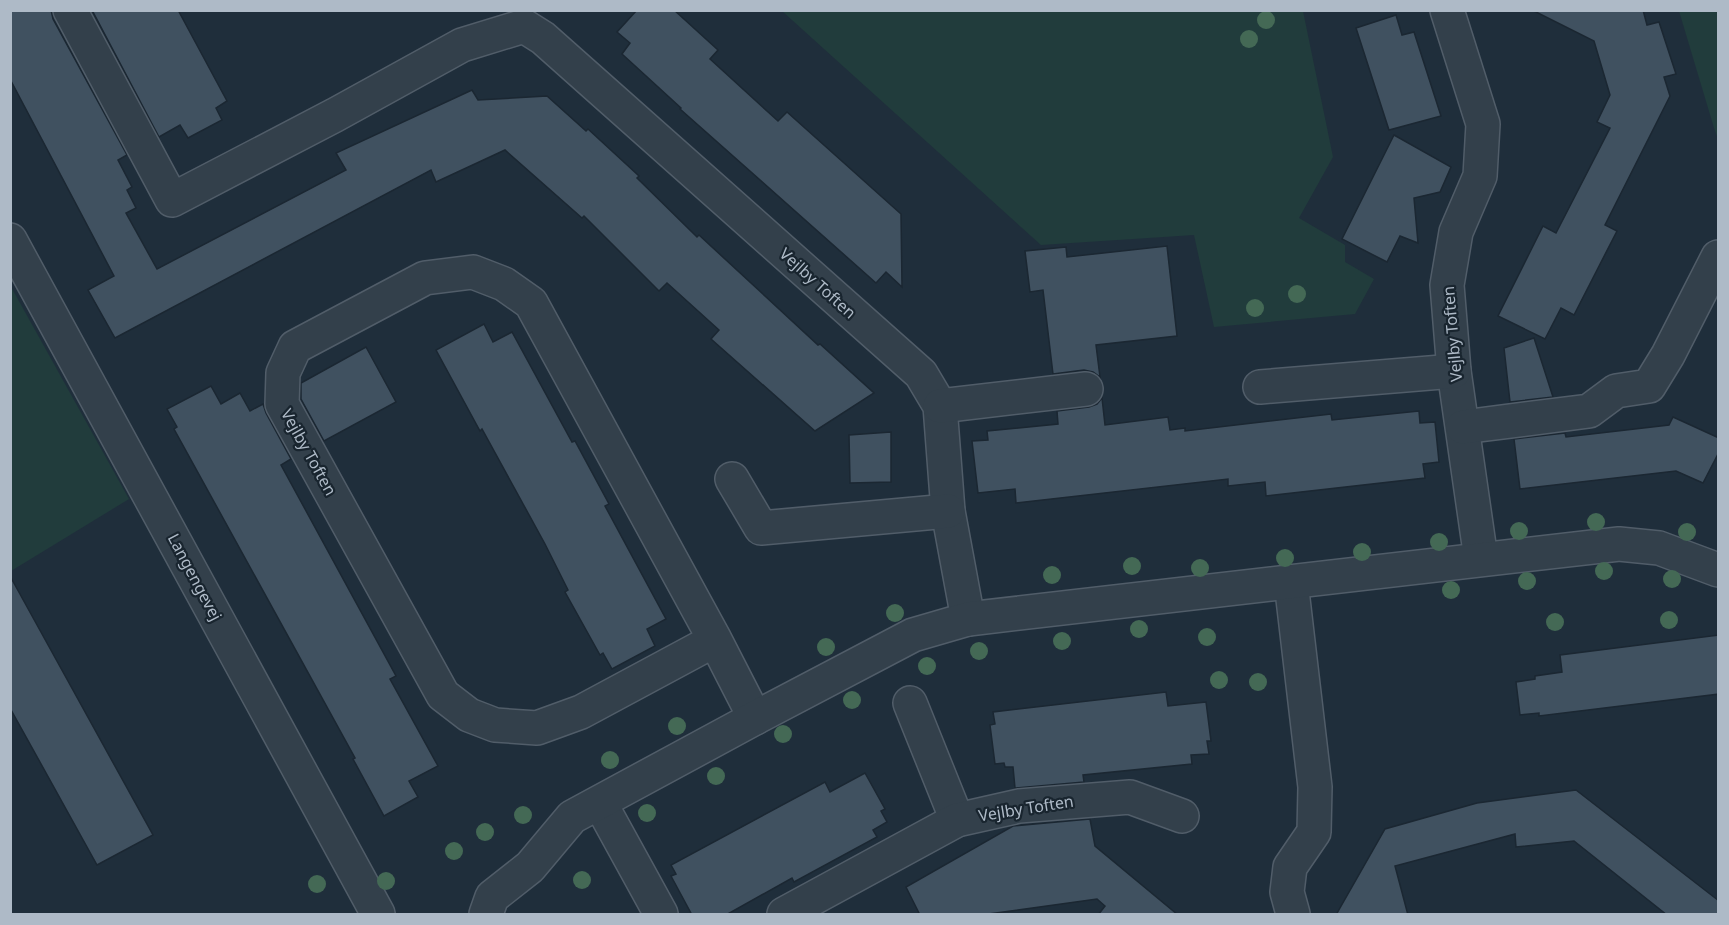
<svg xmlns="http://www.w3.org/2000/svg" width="1729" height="925" viewBox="0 0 1729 925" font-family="'Noto Sans',sans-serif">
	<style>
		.green { fill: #213c3c }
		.building { fill: #405160; stroke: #1b2732; stroke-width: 1.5 }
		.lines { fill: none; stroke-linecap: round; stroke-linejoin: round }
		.minor-casing { stroke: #515d69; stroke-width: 36 }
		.minor { stroke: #33404b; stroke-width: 33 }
		.tree { fill: #446955 }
		.labels { text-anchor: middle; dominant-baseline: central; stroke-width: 4.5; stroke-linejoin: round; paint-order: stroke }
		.street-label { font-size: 16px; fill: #aebac7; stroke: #19252f }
	</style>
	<rect width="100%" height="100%" fill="#1f2e3b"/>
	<g class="green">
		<polygon points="782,11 1303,11 1333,157 1299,218 1345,245 1345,262 1374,279 1355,314 1214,327 1194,235 1041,245"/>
		<polygon points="1679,11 1718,11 1718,139 1714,128"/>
		<polygon points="10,285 129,499 11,571 10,571"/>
	</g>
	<g class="building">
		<polygon points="10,10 51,10 53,19 127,155 118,160 132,187 127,190 136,208 126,213 157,269 346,170 336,153 472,90 478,100 547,96 586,131 588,129 639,176 637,178 697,237 699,235 818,345 820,344 874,393 815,431 711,339 719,330 667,283 659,291 584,216 582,218 505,150 436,182 431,170 115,338 88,290 114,276 10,79"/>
		<polygon points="92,10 178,10 227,101 216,108 222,120 188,138 180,125 159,137"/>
		<polygon points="637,10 674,10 718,50 710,59 778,121 787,112 901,214 902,287 886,272 876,283 680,109 681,108 622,54 630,43 617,32"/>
		<polygon points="1532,10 1643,10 1647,25 1659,22 1676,74 1664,77 1670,96 1605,225 1617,231 1574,315 1561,308 1545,339 1498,316 1543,226 1556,233 1610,128 1597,122 1610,95 1594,41"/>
		<polygon points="1396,15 1402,35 1414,32 1441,116 1389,130 1356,28"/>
		<polygon points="1394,135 1451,167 1440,192 1414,198 1418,243 1400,236 1387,262 1342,239"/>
		<polygon points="1167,246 1177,336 1096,345 1100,377 1093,372 1084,370 1053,374 1043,290 1030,292 1025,251 1066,247 1067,257"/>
		<polygon points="484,324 493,342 512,332 572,442 575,441 609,504 605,506 666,619 647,629 655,646 612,669 603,653 600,655 565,592 568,590 545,544 482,429 480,431 436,350"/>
		<polygon points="1534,338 1553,397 1510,402 1504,348"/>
		<polygon points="366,347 396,402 324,441 301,399 301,383"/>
		<polygon points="211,386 221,404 240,393 250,411 263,404 266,413 291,459 281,465 396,676 390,679 438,766 409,781 418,797 384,816 353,759 355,758 174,429 177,427 167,409"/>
		<polygon points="1102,398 1105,425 1168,417 1170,430 1185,428 1185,431 1331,414 1332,420 1419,411 1420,423 1435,422 1439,462 1423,464 1425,478 1266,496 1265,482 1228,486 1228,479 1016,503 1015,489 978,493 972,441 988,440 987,431 1058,424 1057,411 1089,407 1097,404"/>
		<polygon points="1673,417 1719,438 1719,452 1703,483 1676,471 1520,489 1514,439 1565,433 1566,437 1669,425"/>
		<polygon points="891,432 891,482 850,483 849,435"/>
		<polygon points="10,576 153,835 97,865 10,708"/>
		<polygon points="1719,635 1719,694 1539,716 1539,713 1520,715 1516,682 1535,679 1535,676 1562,672 1560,655"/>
		<polygon points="1166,692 1168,706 1206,702 1211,741 1207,741 1209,754 1191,755 1192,764 1083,775 1084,782 1015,788 1013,767 1005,767 1004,763 995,764 990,725 995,724 993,712"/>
		<polygon points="865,773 885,809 881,811 887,822 873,830 877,837 794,882 792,878 726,915 692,915 671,876 676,874 671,865 825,782 830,792"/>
		<polygon points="1576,790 1719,901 1719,915 1667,915 1574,841 1516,847 1515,834 1395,866 1408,915 1336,915 1385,829 1477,803"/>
		<polygon points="1090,819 1095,846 1178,915 1098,915 1105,906 1097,899 981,915 920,915 906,887 1013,826"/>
	</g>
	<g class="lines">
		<g class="minor-casing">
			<g id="minor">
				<polyline points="70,10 172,200 335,115 462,45 524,26 543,38 921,374 940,406 948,511 968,619"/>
				<polyline points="1447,10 1483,124 1480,176 1456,232 1447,285 1454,371 1481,559"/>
				<polyline points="10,240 378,914"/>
				<polyline points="1260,387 1454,371"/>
				<polyline points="940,406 1086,389"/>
				<polyline points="1463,427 1589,411 1616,391 1649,386 1668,355 1718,257"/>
				<polyline points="732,479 761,528 948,511"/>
				<polyline points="1291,582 1315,787 1314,832 1290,867 1287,892 1293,914"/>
				<polyline points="715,640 581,712 537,728 495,725 469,715 443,695 282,404 283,373 295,347 425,278 473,272 504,284 531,303 715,640 755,718"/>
				<polyline points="910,703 957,820"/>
				<polyline points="600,803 661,914"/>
				<polyline points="486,914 492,897 530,867 572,817 755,718 913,635 968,619 1619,544 1659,548 1718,570"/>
				<polyline points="784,914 957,820 1019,806 1130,797 1182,816"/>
			</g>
		</g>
		<use href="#minor" class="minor"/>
	</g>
	<g class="tree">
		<circle cx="1266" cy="20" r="9"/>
		<circle cx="1249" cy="39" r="9"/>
		<circle cx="1297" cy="294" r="9"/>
		<circle cx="1255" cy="308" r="9"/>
		<circle cx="1596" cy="522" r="9"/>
		<circle cx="1519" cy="531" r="9"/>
		<circle cx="1687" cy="532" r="9"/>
		<circle cx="1439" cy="542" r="9"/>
		<circle cx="1362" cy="552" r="9"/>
		<circle cx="1285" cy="558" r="9"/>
		<circle cx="1132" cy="566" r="9"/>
		<circle cx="1200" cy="568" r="9"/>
		<circle cx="1604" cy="571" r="9"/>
		<circle cx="1052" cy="575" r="9"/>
		<circle cx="1672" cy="579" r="9"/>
		<circle cx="1527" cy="581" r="9"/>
		<circle cx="1451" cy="590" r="9"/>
		<circle cx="895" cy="613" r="9"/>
		<circle cx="1669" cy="620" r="9"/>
		<circle cx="1555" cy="622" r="9"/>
		<circle cx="1139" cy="629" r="9"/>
		<circle cx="1207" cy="637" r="9"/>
		<circle cx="1062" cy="641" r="9"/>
		<circle cx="826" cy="647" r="9"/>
		<circle cx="979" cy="651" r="9"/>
		<circle cx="927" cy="666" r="9"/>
		<circle cx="1219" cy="680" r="9"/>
		<circle cx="1258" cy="682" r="9"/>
		<circle cx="852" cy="700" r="9"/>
		<circle cx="677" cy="726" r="9"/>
		<circle cx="783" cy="734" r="9"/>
		<circle cx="610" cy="760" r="9"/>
		<circle cx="716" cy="776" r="9"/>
		<circle cx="647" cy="813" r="9"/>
		<circle cx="523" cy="815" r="9"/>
		<circle cx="485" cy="832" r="9"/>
		<circle cx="454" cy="851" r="9"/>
		<circle cx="582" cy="880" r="9"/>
		<circle cx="386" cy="881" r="9"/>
		<circle cx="317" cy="884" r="9"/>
	</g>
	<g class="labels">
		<g class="street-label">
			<text transform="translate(818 283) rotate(42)">Vejlby Toften</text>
			<text transform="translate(1452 334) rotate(-95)">Vejlby Toften</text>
			<text transform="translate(309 452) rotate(61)">Vejlby Toften</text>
			<text transform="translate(195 577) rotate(62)">Langengevej</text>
			<text transform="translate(1026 808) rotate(-9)">Vejlby Toften</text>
		</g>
	</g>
	<rect width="1729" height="925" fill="none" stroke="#aebac7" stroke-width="24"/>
</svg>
